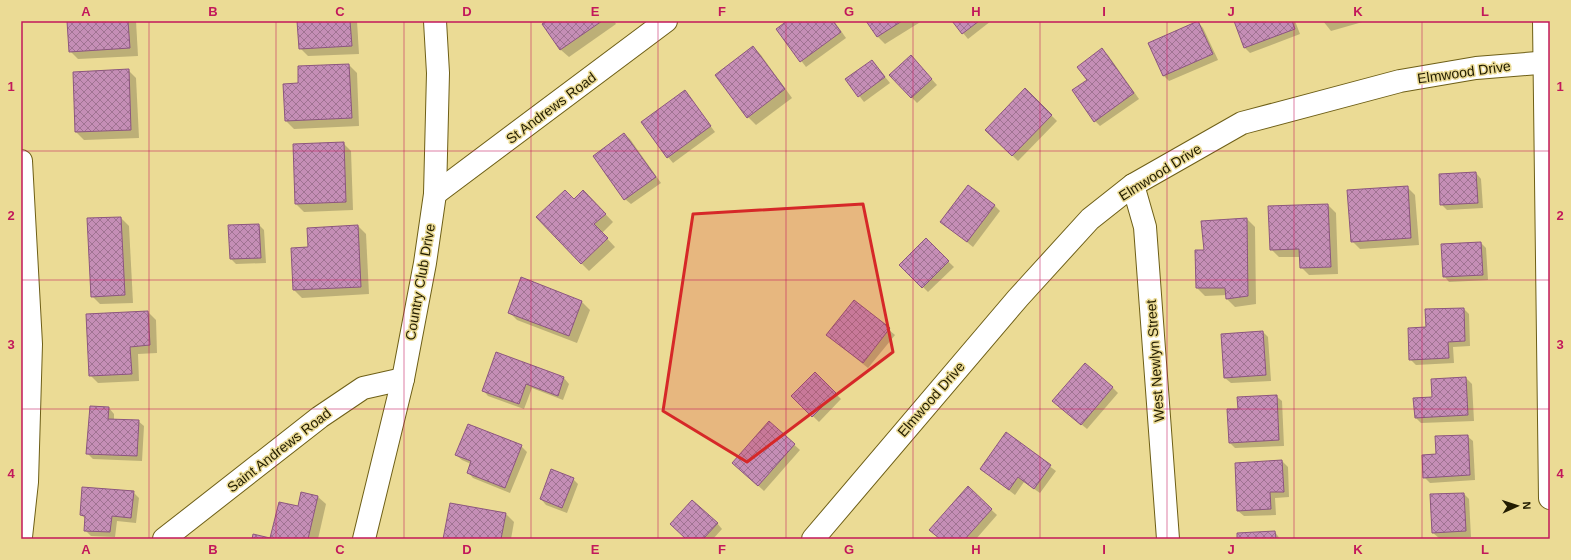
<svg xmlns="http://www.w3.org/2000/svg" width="1571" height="560" viewBox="0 0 1571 560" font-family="Helvetica,sans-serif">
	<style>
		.shadow { fill: #0003 }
		.building { fill: url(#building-cross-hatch); stroke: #8c567f }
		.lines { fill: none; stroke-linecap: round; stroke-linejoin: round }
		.minor-casing { stroke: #6e5f17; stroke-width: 24 }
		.minor { stroke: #fff; stroke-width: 22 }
		.marked { fill: #d62828; fill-opacity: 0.2; stroke: #d62828; stroke-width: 3; stroke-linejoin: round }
		.grid { fill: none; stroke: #c2185b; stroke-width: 1; stroke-opacity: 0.55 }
		.labels { text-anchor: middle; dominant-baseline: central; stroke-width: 3; stroke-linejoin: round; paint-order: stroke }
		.street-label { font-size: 14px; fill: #221c01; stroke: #ebdb95 }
		.neatline { fill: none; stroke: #c2185b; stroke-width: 1.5 }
		.grid-label { font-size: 13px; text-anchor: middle; font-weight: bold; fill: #c2185b }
	</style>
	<defs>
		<pattern id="building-cross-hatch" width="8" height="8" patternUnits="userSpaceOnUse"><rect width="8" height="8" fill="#c58eb6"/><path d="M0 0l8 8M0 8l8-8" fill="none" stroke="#a07392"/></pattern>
	</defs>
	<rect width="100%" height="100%" fill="#ebdb95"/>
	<g class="shadow">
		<polygon points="68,21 136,21 138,56 78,59 70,51"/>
		<polygon points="298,21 357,21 359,54 308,56 300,48"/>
		<polygon points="547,21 614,21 616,24 569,57 561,50 543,24"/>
		<polygon points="788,21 834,21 846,38 806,67 777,29"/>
		<polygon points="868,21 922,21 885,44 877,36"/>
		<polygon points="953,21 991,21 968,39"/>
		<polygon points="1235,21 1295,21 1300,34 1250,53 1245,48"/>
		<polygon points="1323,21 1366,21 1331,31"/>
		<polygon points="1198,22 1203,28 1218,60 1169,81 1164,76 1149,44"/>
		<polygon points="753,47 761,55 792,98 756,125 748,117"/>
		<polygon points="1102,50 1108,55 1139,99 1100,126 1095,121 1088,80"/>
		<polygon points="872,61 890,83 864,102 847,80"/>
		<polygon points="916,62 937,85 917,103 891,75"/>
		<polygon points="349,65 357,73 359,126 294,129 286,121 299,84"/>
		<polygon points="128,70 136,78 139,138 84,140 76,132 74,73"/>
		<polygon points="1025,89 1057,121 1018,161 986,130"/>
		<polygon points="685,92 715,132 673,163 668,157"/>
		<polygon points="624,134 630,139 661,183 631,204 625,199"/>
		<polygon points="343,143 351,151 353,210 304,212 296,204"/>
		<polygon points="1476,173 1481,179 1483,208 1447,210 1441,204"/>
		<polygon points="1407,187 1415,195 1419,245 1360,249 1352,241"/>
		<polygon points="591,199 613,222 602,233 615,247 589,271 581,263 574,200"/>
		<polygon points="994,205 1000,211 973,247 942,222"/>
		<polygon points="1328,205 1336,213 1338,274 1309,275 1301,267 1300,257 1279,257 1271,249"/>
		<polygon points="121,218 129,226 133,303 100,304 92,296"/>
		<polygon points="1247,219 1255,227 1256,304 1235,307 1227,299 1227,295 1205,296 1197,288 1205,251"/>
		<polygon points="259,225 264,230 266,263 236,264 231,259"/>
		<polygon points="358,226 366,234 369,294 302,298 294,290"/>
		<polygon points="926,240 954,267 928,292 901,265"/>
		<polygon points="1481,243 1486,248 1488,280 1449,282 1444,276"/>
		<polygon points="854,301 895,335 868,368 833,340"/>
		<polygon points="582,302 590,310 577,343 517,320 509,312"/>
		<polygon points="1464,309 1469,314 1470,346 1453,347 1454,363 1416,365 1410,359 1427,328"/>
		<polygon points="148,312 156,320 157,353 138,354 139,381 98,383 90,375"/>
		<polygon points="1263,332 1268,337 1271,381 1231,383 1225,378"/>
		<polygon points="497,353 564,378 569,384 563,400 532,388 524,409 488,396 483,390"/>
		<polygon points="815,373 841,399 819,422 792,396"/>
		<polygon points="1466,378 1472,384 1474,421 1421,423 1416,418 1433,398 1432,380"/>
		<polygon points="1112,387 1118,393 1087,429 1059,406"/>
		<polygon points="1276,396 1282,401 1284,446 1235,448 1230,443 1239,410"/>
		<polygon points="109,408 114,414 114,420 138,421 144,426 142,461 93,459 87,453"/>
		<polygon points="769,422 800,450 764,491 739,468"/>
		<polygon points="1006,434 1056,471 1040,493 1024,482 1015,495 981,469"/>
		<polygon points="1467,436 1473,441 1475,480 1430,483 1424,477"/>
		<polygon points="521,446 527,452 510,493 473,478 468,472 471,464 462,460 456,455"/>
		<polygon points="1282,461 1288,467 1289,497 1275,498 1276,515 1244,516 1238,511"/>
		<polygon points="573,479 578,484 567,513 546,505 541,499"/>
		<polygon points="968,488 997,515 976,539 940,539"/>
		<polygon points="133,492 139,498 136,523 117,521 115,537 91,536 85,530 86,519 81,515"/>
		<polygon points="1464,494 1469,499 1471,537 1439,538 1433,533"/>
		<polygon points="317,496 326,504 318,539 271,539 299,508"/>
		<polygon points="506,514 514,522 511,539 444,539"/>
		<polygon points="717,523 722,529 713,539 687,539"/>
		<polygon points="1275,532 1280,539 1238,539"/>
	</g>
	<g class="building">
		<polygon points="67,21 128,21 130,48 69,52"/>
		<polygon points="297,21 350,21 352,46 299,49"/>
		<polygon points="546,21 602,21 560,50 542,24"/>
		<polygon points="787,21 833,21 841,32 800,62 776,29"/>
		<polygon points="866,21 902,21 877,37"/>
		<polygon points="952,21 979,21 962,34"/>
		<polygon points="1198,21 1213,54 1163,76 1148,43"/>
		<polygon points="1234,21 1292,21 1295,29 1244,48"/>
		<polygon points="753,46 785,89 747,118 715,75"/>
		<polygon points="1102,48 1134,93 1094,122 1072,90 1087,80 1077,67"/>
		<polygon points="911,55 932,79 911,98 889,75"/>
		<polygon points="872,60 885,77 858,97 845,79"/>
		<polygon points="349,64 352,118 285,121 283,84 298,83 298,66"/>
		<polygon points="129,69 131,130 75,132 73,72"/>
		<polygon points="1025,88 1052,115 1012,156 985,130"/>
		<polygon points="685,90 711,126 667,158 641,122"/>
		<polygon points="624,133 656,177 624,200 593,156"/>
		<polygon points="344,142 346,202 295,204 293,144"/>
		<polygon points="1476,172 1478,203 1440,205 1439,174"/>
		<polygon points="968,185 995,205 967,242 940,222"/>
		<polygon points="1408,186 1411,238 1351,242 1347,190"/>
		<polygon points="565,190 574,199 583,190 606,214 594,224 608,238 581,264 536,217"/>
		<polygon points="1328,204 1331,267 1300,268 1299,249 1270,250 1268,206"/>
		<polygon points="121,217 125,295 91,297 87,218"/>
		<polygon points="1247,218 1248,296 1226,299 1225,288 1196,288 1195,250 1204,250 1201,221"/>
		<polygon points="259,224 261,258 230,259 228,225"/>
		<polygon points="358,225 361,287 293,290 291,248 308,247 307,228"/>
		<polygon points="926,238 949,261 922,288 899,265"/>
		<polygon points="1481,242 1483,275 1443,277 1441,244"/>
		<polygon points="521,277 582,301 569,336 508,313"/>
		<polygon points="854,300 890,328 863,363 826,335"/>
		<polygon points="1464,308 1465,341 1448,342 1449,358 1409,360 1408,328 1426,327 1425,309"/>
		<polygon points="148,311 150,345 130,347 132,374 89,376 86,314"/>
		<polygon points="1263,331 1266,375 1224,378 1221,334"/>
		<polygon points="496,352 564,377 558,396 526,384 519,404 482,391"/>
		<polygon points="1085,363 1113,387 1081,425 1052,401"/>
		<polygon points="815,372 836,393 812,417 791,396"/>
		<polygon points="1466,377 1468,415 1415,418 1413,398 1432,397 1431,379"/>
		<polygon points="1277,395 1279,440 1229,443 1227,409 1238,409 1237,397"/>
		<polygon points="90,406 109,407 108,419 139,420 137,456 86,454"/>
		<polygon points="769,421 795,444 758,486 732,463"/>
		<polygon points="468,424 522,445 505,488 467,473 471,461 455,455"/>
		<polygon points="1006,432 1051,465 1034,489 1018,477 1009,490 980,469"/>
		<polygon points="1468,435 1470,475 1423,478 1422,455 1436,454 1435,436"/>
		<polygon points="1282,460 1284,492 1270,492 1271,509 1237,511 1235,463"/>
		<polygon points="551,469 574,478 562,508 540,499"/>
		<polygon points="968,486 992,509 965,539 940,539 929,530"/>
		<polygon points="82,487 134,491 131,518 112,516 110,532 84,531 85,516 80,515"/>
		<polygon points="301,492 318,496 308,539 252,539 253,534 270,538 279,502 298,506"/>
		<polygon points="1464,493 1466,531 1432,533 1430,494"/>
		<polygon points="692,500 718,523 703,539 686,539 670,524"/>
		<polygon points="450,503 506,513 501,539 443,539"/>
		<polygon points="1275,531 1276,539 1237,539 1237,533"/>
	</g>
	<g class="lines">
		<g class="minor-casing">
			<g id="minor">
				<polyline points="1544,21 1550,498"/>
				<polyline points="21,161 31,344 27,482 21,537"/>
				<polyline points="1133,185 1145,227 1168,539"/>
				<polyline points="435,194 666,21"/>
				<polyline points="164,539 320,417 363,388 403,379"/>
				<polyline points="364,539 403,379 425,263 435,194 438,73 435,21"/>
				<polyline points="813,539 1018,298 1090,219 1133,185 1242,123 1400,81 1476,68 1550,62"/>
			</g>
		</g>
		<use href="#minor" class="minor"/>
	</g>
	<path class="marked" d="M863 204 893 352 747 462 663 411 693 214Z"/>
	<path class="grid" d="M149 21V539M276 21V539M404 21V539M531 21V539M658 21V539M786 21V539M913 21V539M1040 21V539M1167 21V539M1294 21V539M1422 21V539M21 151H1550M21 280H1550M21 409H1550"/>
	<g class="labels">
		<g class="street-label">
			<text transform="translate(1464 72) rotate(-8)">Elmwood Drive</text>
			<text transform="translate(551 108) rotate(-37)">St Andrews Road</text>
			<text transform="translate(1160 172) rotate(-32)">Elmwood Drive</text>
			<text transform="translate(420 282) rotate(-80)">Country Club Drive</text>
			<text transform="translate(1155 361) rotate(-94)">West Newlyn Street</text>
			<text transform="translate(931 399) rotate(-49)">Elmwood Drive</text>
			<text transform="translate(279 450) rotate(-38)">Saint Andrews Road</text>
		</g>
	</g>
	<rect width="1571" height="560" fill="none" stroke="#ebdb95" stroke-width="44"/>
	<g transform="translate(1517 506) rotate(87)" stroke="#ebdb95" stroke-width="3" paint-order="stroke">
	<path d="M0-3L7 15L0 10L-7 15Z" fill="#221c01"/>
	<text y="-6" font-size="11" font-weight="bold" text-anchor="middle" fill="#221c01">N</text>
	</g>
	<rect x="22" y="22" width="1527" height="516" class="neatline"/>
	<g class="grid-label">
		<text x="86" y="16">A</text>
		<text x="213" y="16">B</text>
		<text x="340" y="16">C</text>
		<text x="467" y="16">D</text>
		<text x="595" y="16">E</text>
		<text x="722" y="16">F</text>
		<text x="849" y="16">G</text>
		<text x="976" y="16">H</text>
		<text x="1104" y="16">I</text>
		<text x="1231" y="16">J</text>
		<text x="1358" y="16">K</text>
		<text x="1485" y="16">L</text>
		<text x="11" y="91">1</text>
		<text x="1560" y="91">1</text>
		<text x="11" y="220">2</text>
		<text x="1560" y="220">2</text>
		<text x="11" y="349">3</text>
		<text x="1560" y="349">3</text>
		<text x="11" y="478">4</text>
		<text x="1560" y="478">4</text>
		<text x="86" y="554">A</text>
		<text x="213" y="554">B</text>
		<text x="340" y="554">C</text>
		<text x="467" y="554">D</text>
		<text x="595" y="554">E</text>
		<text x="722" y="554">F</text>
		<text x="849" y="554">G</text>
		<text x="976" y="554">H</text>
		<text x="1104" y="554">I</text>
		<text x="1231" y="554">J</text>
		<text x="1358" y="554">K</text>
		<text x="1485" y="554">L</text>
	</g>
</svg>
